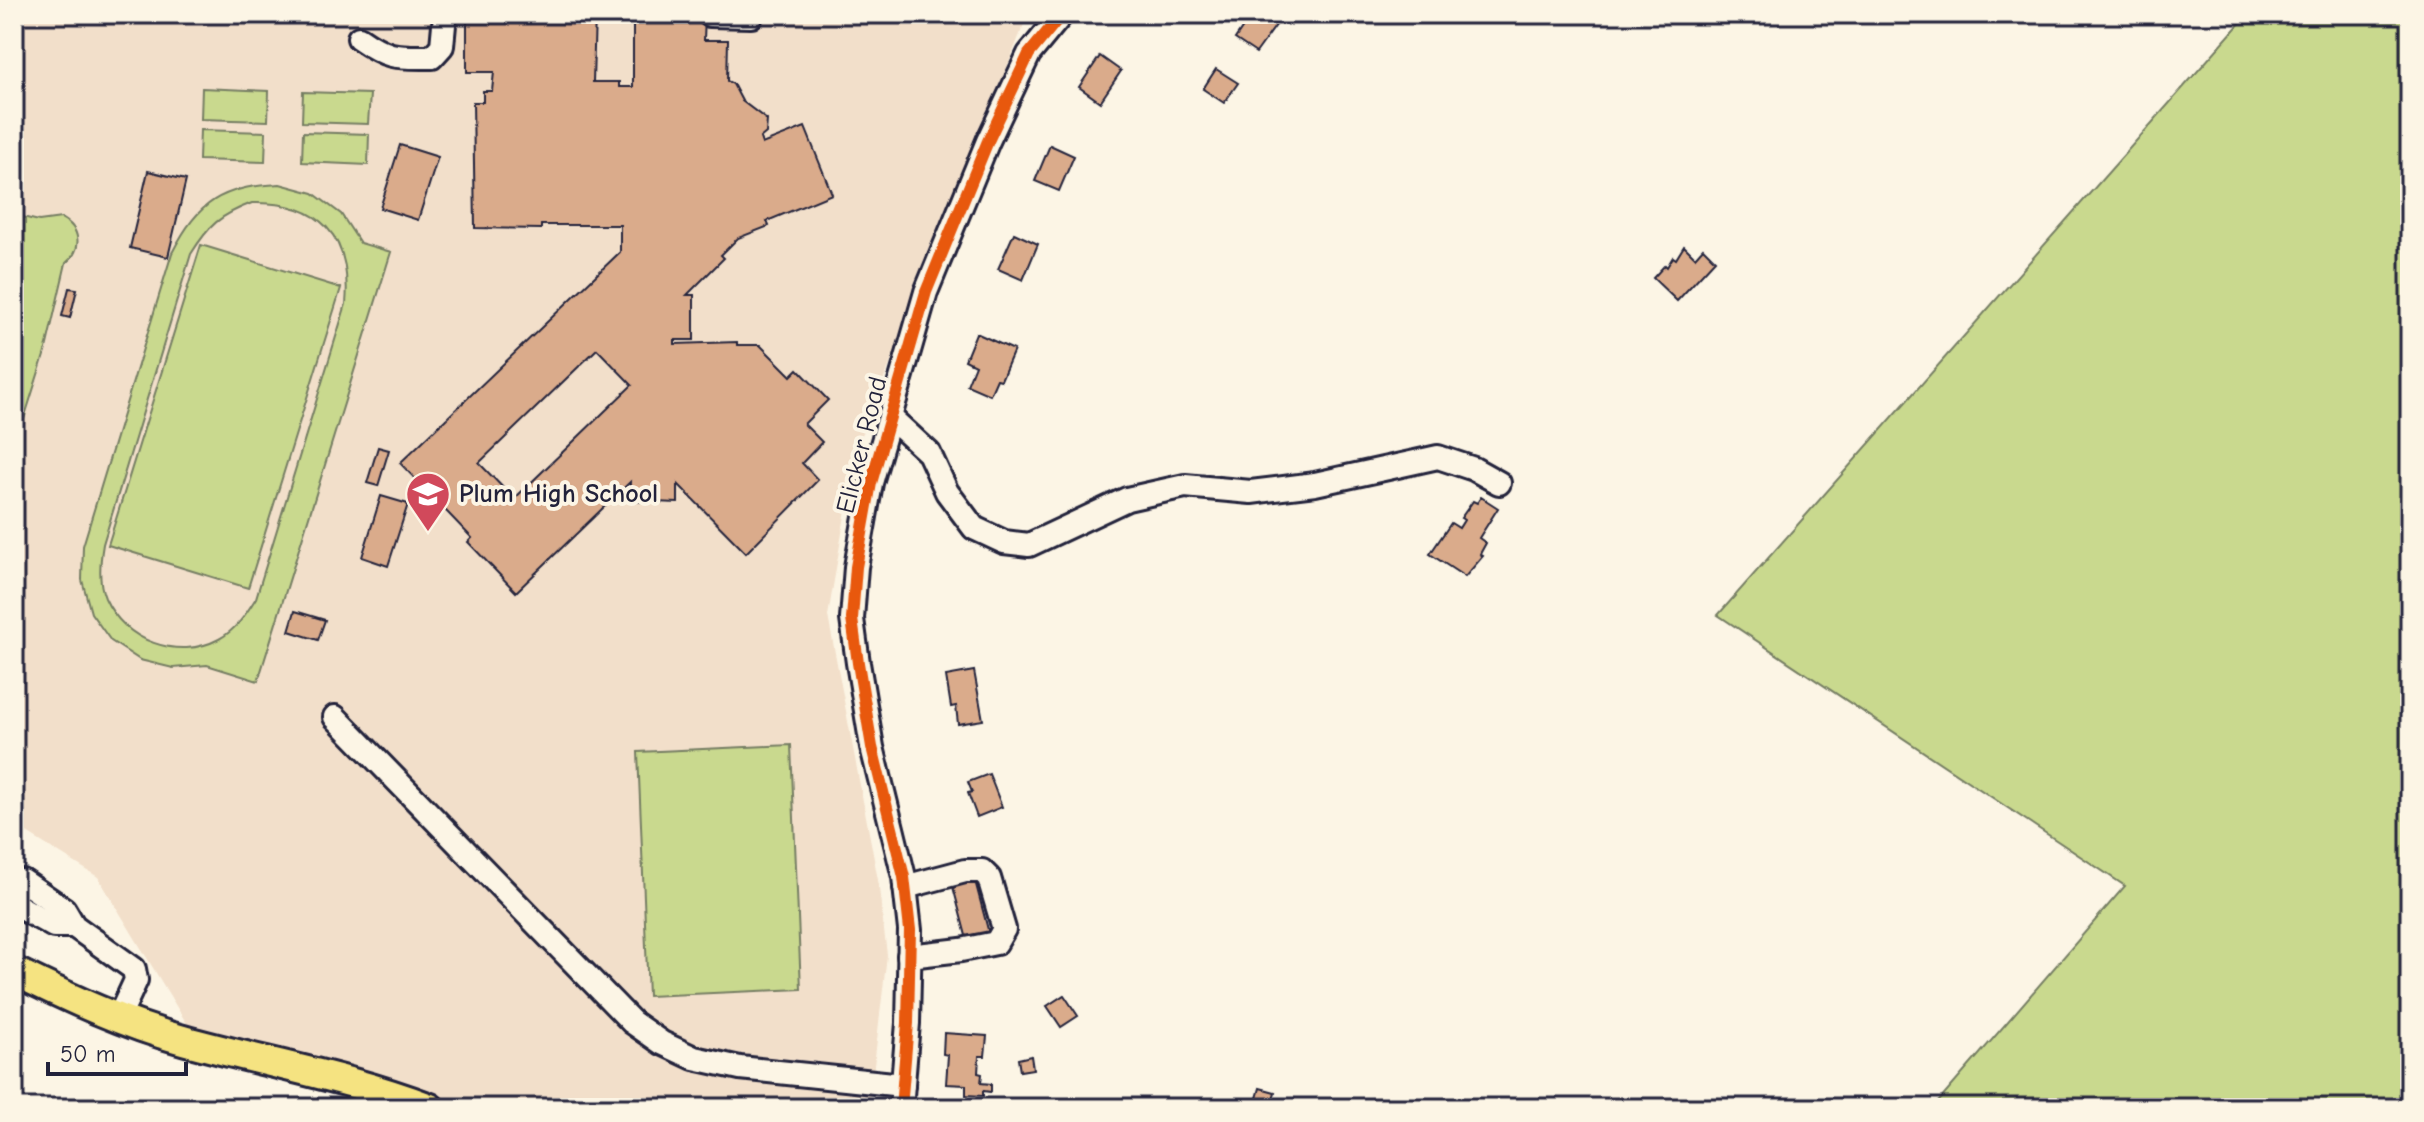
<svg xmlns="http://www.w3.org/2000/svg" width="2424" height="1122" viewBox="0 0 2424 1122" font-family="'Comic Neue',sans-serif">
	<style>
		.built { fill: #f2dfca }
		.green { fill: #c9d98e; stroke: #767e64; stroke-width: 2; fill-rule: evenodd }
		.building { fill: #daab8b; stroke: #22223b; stroke-width: 2; fill-rule: evenodd }
		.lines { fill: none; stroke-linecap: round; stroke-linejoin: round }
		.minor-casing { stroke: #22223b; stroke-width: 28 }
		.major-casing { stroke: #22223b; stroke-width: 34 }
		.minor { stroke: #fcf5e5; stroke-width: 22 }
		.major { stroke: #f5e381; stroke-width: 28 }
		.cycleway-casing { stroke: #fcf5e5; stroke-width: 17 }
		.cycleway { stroke: #e8590c; stroke-width: 12 }
		.labels { text-anchor: middle; dominant-baseline: central; stroke-width: 8; stroke-linejoin: round; paint-order: stroke }
		.street-label { font-size: 26px; fill: #22223b; stroke: #fcf5e5 }
		.poi-label { font-size: 26px; font-weight: bold; fill: #22223b; stroke: #fcf5e5; text-anchor: start }
	</style>
	<rect width="100%" height="100%" fill="#fcf5e5"/>
	<filter id="ink" filterUnits="userSpaceOnUse"><feTurbulence type="fractalNoise" baseFrequency=".0125" numOctaves="2"/><feDisplacementMap in="SourceGraphic" scale="16" xChannelSelector="R" yChannelSelector="G"/><feConvolveMatrix kernelMatrix="1 2 1 2 8 2 1 2 1" color-interpolation-filters="sRGB"/></filter>
	<g filter="url(#ink)">
		<polygon class="built" points="14,14 1028,14 856,450 828,616 878,880 887,955 869,1108 460,1108 429,1090 314,1057 190,1029 98,877 14,825"/>
		<g class="green">
			<polygon points="2248,14 2410,14 2410,1108 1933,1108 2125,886 1718,615"/>
			<polygon points="202,88 269,91 268,121 201,119"/>
			<polygon points="303,92 370,94 368,124 302,122"/>
			<polygon points="200,130 266,132 265,162 199,160"/>
			<polygon points="303,132 369,134 368,165 302,162"/>
			<path d="M280 184 313 193 341 214 360 243 391 252 258 681 207 665 173 668 140 660 111 641 91 613 82 580 83 546 172 253C199 201 221 187 280 184ZM252 203C320 201 352 236 346 304L256 598C246 614 236 630 219 639 178 661 124 641 105 598 98 581 100 562 103 544L191 254C209 225 220 215 252 203Z"/>
			<path d="M14 215 39 221 61 218C81 228 83 249 66 263L46 349 14 451Z"/>
			<polygon points="201,245 341,288 248,588 108,545"/>
			<polygon points="791,745 801,989 648,996 638,752"/>
		</g>
		<g class="building">
			<path d="M467 14H595L593 82H619V87H633V14H705L704 40H728L727 81 733 84 742 101 767 120 766 133 760 138 762 144 805 127 832 194 767 221 769 226 738 238 721 255 724 258 687 295H694V340H675V344L737 342V345H760L791 376 798 369 828 400 804 424 822 442 802 463 818 480 746 553 678 484V503L629 501 630 482 516 592 468 542 472 538 400 463 620 252V225H541V229L475 228 473 102H483V91H492L494 72H467ZM597 349 632 385 514 499 479 463Z"/>
			<polygon points="1252,14 1268,14 1279,21 1256,53 1235,39"/>
			<polygon points="1100,56 1121,71 1100,102 1079,87"/>
			<polygon points="1216,69 1238,83 1224,103 1203,89"/>
			<polygon points="400,145 438,157 418,220 380,208"/>
			<polygon points="1050,145 1074,156 1059,191 1035,181"/>
			<polygon points="148,171 186,180 168,257 130,248"/>
			<polygon points="1014,233 1038,244 1023,280 998,269"/>
			<polygon points="1684,246 1695,257 1703,248 1715,260 1677,301 1653,278 1665,265 1667,267 1673,257 1676,259"/>
			<polygon points="69,288 77,289 70,318 62,316"/>
			<polygon points="976,333 1014,350 1001,380 997,379 990,395 967,385 975,365 965,360"/>
			<polygon points="378,447 389,450 378,486 367,483"/>
			<polygon points="381,496 408,504 388,566 362,557"/>
			<polygon points="1481,497 1498,508 1479,538 1486,543 1480,554 1483,556 1465,577 1430,554 1451,523 1459,528 1464,520 1461,518 1473,501 1477,503"/>
			<polygon points="295,611 325,620 318,640 289,631"/>
			<polygon points="974,671 983,720 958,724 956,706 951,707 946,676"/>
			<polygon points="989,774 1002,807 977,817 968,793 972,792 968,782"/>
			<polygon points="974,877 991,941 969,947 952,883"/>
			<polygon points="1064,995 1078,1016 1061,1027 1047,1006"/>
			<polygon points="944,1033 987,1036 985,1056 979,1056 978,1073 982,1074 981,1083 991,1084 991,1092 983,1091 983,1096 966,1095 966,1085 946,1084 948,1055 943,1054"/>
			<polygon points="1031,1056 1033,1069 1020,1071 1018,1059"/>
			<polygon points="1260,1088 1275,1092 1271,1108 1236,1108 1238,1100 1255,1105"/>
		</g>
		<g class="lines">
			<g class="minor-casing">
				<g id="minor">
					<polyline points="710,15 751,16"/>
					<path d="M359 38C389 59 396 57 432 57L442 46 445 14"/>
					<polyline points="890,417 929,453 947,492 974,528 1004,542 1029,545 1127,499 1185,486 1251,492 1315,484 1438,457 1474,469 1499,483"/>
					<polyline points="335,717 632,1022 662,1043 694,1058 740,1068 903,1085"/>
					<polyline points="905,887 965,871 982,871 989,878 1004,929 996,943 961,950 909,956"/>
					<polyline points="14,895 23,881 64,909 74,926 134,969 136,980 118,1019"/>
					<polyline points="14,904 54,926 74,926"/>
					<polyline points="901,1108 908,1023 910,930 904,877 872,747 858,663 852,619 856,567 871,483 926,292 988,141 1029,54 1062,14"/>
				</g>
			</g>
			<g class="major-casing">
				<path id="major" d="M14 971C69 998 124 1024 183 1040 266 1063 349 1077 430 1108"/>
			</g>
			<use href="#minor" class="minor"/>
			<use href="#major" class="major"/>
			<g class="cycleway-casing">
				<polyline id="cycleway" points="901,1108 908,1023 910,930 904,877 872,747 858,663 852,619 856,567 871,483 926,292 988,141 1029,54 1062,14"/>
			</g>
			<use href="#cycleway" class="cycleway"/>
		</g>
	</g>
	<defs>
		<g id="school-pin" transform="scale(2.3)"><path d="M0 17L-7.5 6A9.5 9.5 0 1 1 7.5 6Z" fill="#d1495b" stroke="#fcf5e5"/><path d="M0-5L7-2L0 1L-7-2ZM-4 1L0 2.5L4 1V4Q0 6-4 4Z" fill="#fff"/></g>
	</defs>
	<g fill-rule="evenodd">
		<use href="#school-pin" x="428" y="494"/>
	</g>
	<g class="labels">
		<g class="street-label">
			<text transform="translate(862 445) rotate(-76)">Elicker Road</text>
		</g>
		<g class="poi-label">
			<text x="459" y="494">Plum High School</text>
		</g>
	</g>
	<rect width="2424" height="1122" fill="none" stroke="#fcf5e5" stroke-width="48"/>
	<rect x="24" y="24" width="2376" height="1074" fill="none" stroke="#22223b" stroke-width="3" filter="url(#ink)"/>
	<path d="M48 1062v12h138v-12" fill="none" stroke="#22223b" stroke-width="4"/>
	<text x="60" y="1062" font-size="24" fill="#22223b" stroke="#fcf5e5" stroke-width="6" paint-order="stroke">50 m</text>
</svg>
